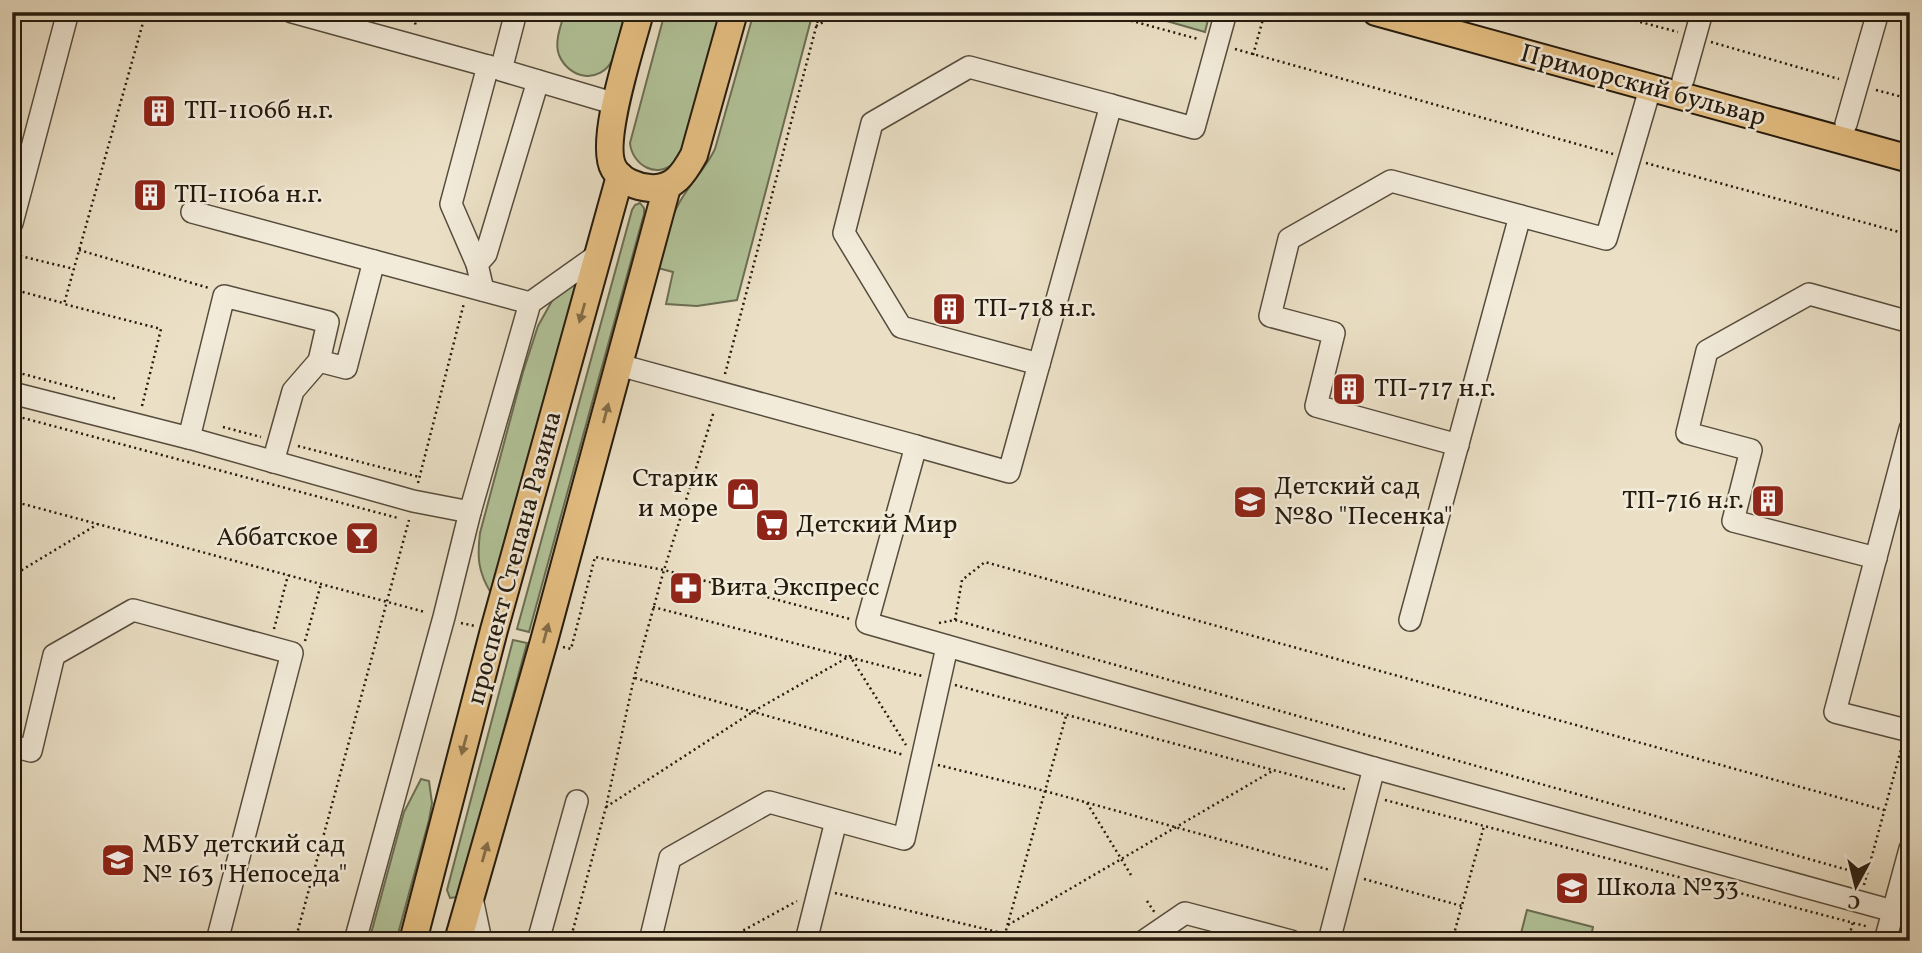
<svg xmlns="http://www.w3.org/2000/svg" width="1922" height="953" viewBox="0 0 1922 953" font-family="Vollkorn,serif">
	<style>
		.green { fill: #b2c399; stroke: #6b6e54; stroke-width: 2 }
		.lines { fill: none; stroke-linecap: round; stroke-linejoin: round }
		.minor-casing { stroke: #564c3c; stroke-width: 24 }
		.major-casing { stroke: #241a0e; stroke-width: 30 }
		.path { stroke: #241a0e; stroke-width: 2.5; stroke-dasharray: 2 3.5; stroke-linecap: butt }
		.minor { stroke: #f2ebda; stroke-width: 21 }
		.major { stroke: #e6c083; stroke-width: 26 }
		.oneway { fill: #856d48 }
		.labels { text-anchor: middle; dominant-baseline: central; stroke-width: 5; stroke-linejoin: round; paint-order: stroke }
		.street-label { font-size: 26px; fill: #241a0e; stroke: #f2ebda }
		.poi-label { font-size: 26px; fill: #241a0e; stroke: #f2ebda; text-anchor: start }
	</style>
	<rect width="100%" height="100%" fill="#ebe0c6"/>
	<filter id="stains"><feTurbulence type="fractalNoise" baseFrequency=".00286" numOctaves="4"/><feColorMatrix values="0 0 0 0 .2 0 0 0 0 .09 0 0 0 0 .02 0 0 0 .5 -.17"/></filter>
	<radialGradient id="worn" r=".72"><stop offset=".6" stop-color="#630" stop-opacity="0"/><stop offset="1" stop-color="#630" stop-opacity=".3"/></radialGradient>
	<g class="green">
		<path d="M565 12H626C622 27 620 46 613 59 600 85 569 79 559 55 554 42 561 25 565 12Z"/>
		<path d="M665 12H721L685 147C682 152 679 158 675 162 657 180 632 165 630 143Z"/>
		<path d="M754 12H813L737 300 697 306 666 304 673 272 658 268C664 244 669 217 684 195 694 179 707 166 715 149Z"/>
		<polygon points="1135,12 1210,12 1205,32"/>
		<polygon points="640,203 644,208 644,214 529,632 517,629 632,210 635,205"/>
		<path d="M575 283 576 286 491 593C478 572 477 557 480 533L523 372 538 326 557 292Z"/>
		<polygon points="513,640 527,643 460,893 457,897 450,898 447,890"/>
		<polygon points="421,779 429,781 432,803 429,820 396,941 369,941 404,812"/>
		<polygon points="1527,910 1593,927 1590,941 1519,941"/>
	</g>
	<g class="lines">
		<g class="minor-casing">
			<g id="minor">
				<polyline points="292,12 499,69"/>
				<polyline points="516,12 501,70 616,104"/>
				<polyline points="1683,80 1702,12"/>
				<polyline points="1846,124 1878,12"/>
				<polyline points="192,212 530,303"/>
				<polyline points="12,223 68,12"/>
				<polyline points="477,264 486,254 538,81"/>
				<polyline points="483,290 477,264 451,204 488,66"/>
				<polyline points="1039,364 901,327 844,233 872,123 969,67 1111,105"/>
				<polyline points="619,365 916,446 867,623 1374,768 1893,911"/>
				<polyline points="12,393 189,438 413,501 470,512"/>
				<polyline points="1910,429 1835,712 1910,731"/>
				<polyline points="189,438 224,296 328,322 319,361"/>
				<polyline points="1458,445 1316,406 1334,333 1270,316 1289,239 1391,181 1606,239 1650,89"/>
				<polyline points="916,446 1009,472 1111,105 1194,128 1226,12"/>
				<polyline points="273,462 293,391 319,361 346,368 374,261"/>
				<polyline points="1876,558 1733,521 1751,450 1687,433 1707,351 1809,294 1910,322"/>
				<polyline points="1410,620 1520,216"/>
				<polyline points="12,746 31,751 54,655 133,610 292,653 217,941"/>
				<polyline points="472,898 481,941"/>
				<polyline points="355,941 444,617 470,512 530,303 599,254"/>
				<polyline points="538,941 577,801"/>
				<polyline points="650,941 670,858 769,802 904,839 947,647"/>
				<polyline points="806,941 836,821"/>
				<polyline points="1144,941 1185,913 1291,941"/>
				<polyline points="1329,941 1374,768"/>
				<polyline points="1885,941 1910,849"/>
			</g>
		</g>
		<g class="major-casing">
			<g id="major">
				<path d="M640 12C632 44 598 143 614 169 621 181 637 187 650 188 674 190 684 173 694 155L734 12"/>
				<polyline points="1376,12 1910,159"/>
				<polyline points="413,941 494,630 620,176"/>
				<polyline points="458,941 544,641 667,187"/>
			</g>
		</g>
		<g class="path">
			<polyline points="412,12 416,26"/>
			<polyline points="1099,12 1198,39"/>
			<polyline points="1603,12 1678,32"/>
			<polyline points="816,26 841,12"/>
			<polyline points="1711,42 1839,79"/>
			<polyline points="1235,49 1613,154"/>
			<polyline points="1253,55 1265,12"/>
			<polyline points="1876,90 1910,99"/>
			<polyline points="1646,163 1910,235"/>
			<polyline points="16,241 12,254 74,269"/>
			<polyline points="79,250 209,288"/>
			<polyline points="12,289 63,303"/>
			<polyline points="12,371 117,399"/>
			<polyline points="725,374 820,12"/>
			<polyline points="142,406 161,329 64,304 146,12"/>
			<polyline points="12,415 398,518"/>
			<polyline points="223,427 261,437"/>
			<polyline points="298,446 419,477"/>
			<polyline points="418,483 464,303"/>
			<polyline points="12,501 425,612"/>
			<polyline points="12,576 98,524"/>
			<polyline points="653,607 922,676"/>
			<polyline points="955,620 962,580 985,562 1884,810"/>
			<polyline points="461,623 475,626"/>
			<polyline points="939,623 955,620 1866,875"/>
			<polyline points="274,629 288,575"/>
			<polyline points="305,641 321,584"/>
			<polyline points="563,647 571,649 595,557 664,570 850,619"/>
			<polyline points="635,678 904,755"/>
			<polyline points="955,685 1348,790"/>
			<polyline points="938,765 1045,791 1330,870"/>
			<polyline points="1385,800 1869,927"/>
			<polyline points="1087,803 1131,875"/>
			<polyline points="606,807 754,711 850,656 906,745"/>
			<polyline points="1364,879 1462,906"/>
			<polyline points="1864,885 1902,746"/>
			<polyline points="835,893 1006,934"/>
			<polyline points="1147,901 1155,913"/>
			<polyline points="1008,925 1274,770"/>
			<polyline points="295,941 409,520"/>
			<polyline points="570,941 606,807 634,678 664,570 714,411"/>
			<polyline points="724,941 797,901"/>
			<polyline points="1003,941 1066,716"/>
			<polyline points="1452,941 1484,826"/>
			<polyline points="1848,941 1853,922"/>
		</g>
		<use href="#minor" class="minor"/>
		<use href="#major" class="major"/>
	</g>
	<defs><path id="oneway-solid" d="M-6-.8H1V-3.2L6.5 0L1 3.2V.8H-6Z" transform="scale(1.75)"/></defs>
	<g class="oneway">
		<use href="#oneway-solid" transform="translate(582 313) rotate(106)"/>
		<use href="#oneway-solid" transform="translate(606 413) rotate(-75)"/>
		<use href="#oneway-solid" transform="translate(546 633) rotate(-75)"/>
		<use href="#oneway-solid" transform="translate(464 745) rotate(105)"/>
		<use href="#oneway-solid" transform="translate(485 852) rotate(-74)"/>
	</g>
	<defs>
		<g id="building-square" transform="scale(1.75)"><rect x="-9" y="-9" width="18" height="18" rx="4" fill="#8f2418" stroke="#f2ebda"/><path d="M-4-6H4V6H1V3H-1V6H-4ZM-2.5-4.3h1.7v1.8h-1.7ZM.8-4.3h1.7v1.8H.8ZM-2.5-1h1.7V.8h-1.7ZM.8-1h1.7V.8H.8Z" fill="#fff"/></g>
		<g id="shop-square" transform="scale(1.75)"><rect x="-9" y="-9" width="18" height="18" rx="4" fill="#8f2418" stroke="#f2ebda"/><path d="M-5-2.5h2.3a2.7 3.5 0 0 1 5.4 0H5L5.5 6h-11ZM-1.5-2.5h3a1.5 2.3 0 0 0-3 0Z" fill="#fff"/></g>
		<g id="school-square" transform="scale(1.75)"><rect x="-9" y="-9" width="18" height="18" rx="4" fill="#8f2418" stroke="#f2ebda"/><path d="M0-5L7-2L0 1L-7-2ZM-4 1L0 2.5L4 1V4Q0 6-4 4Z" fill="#fff"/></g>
		<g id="supermarket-square" transform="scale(1.75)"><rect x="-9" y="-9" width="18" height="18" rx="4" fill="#8f2418" stroke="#f2ebda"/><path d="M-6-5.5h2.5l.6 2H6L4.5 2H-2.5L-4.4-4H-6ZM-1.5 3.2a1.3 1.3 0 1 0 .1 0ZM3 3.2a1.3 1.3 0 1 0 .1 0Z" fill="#fff"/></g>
		<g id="bar-square" transform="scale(1.75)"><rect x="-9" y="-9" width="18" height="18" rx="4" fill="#8f2418" stroke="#f2ebda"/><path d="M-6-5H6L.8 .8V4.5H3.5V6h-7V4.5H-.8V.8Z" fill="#fff"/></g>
		<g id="pharmacy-square" transform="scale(1.75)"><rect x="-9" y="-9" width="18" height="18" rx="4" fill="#8f2418" stroke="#f2ebda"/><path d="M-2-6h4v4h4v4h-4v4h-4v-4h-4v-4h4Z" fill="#fff"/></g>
	</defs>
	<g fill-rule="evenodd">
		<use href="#building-square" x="159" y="111"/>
		<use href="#building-square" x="150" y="195"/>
		<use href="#building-square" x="949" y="309"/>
		<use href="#building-square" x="1349" y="389"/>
		<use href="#shop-square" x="743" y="494"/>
		<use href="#building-square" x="1768" y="501"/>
		<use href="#school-square" x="1250" y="502"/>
		<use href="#supermarket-square" x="772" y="525"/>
		<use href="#bar-square" x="362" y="538"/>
		<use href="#pharmacy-square" x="686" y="588"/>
		<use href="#school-square" x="118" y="860"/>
		<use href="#school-square" x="1572" y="888"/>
	</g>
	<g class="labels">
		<g class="street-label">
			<text transform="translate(1643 86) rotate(15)">Приморский бульвар</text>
			<text transform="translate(515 558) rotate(-75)">проспект Степана Разина</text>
		</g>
		<g class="poi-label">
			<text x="184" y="111">ТП-1106б н.г.</text>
			<text x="174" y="195">ТП-1106а н.г.</text>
			<text x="974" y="309">ТП-718 н.г.</text>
			<text x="1374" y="389">ТП-717 н.г.</text>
			<text x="718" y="479" text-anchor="end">Старик<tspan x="718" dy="30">и море</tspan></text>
			<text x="1274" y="487">Детский сад<tspan x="1274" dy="30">№80 "Песенка"</tspan></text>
			<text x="1744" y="501" text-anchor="end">ТП-716 н.г.</text>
			<text x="796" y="525">Детский Мир</text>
			<text x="338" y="538" text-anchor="end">Аббатское</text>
			<text x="710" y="588">Вита Экспресс</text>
			<text x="142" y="845">МБУ детский сад<tspan x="142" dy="30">№ 163 "Непоседа"</tspan></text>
			<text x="1596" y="888">Школа №33</text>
		</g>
	</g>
	<rect width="1922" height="953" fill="none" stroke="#ebe0c6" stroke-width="42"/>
	<rect x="14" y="14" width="1894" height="925" fill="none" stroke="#241a0e" stroke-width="3.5"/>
	<rect x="21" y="21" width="1880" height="911" fill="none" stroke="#241a0e" stroke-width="2"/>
	<g transform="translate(1856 886) rotate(187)" stroke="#f2ebda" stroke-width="5" paint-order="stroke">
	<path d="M0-5L12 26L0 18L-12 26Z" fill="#241a0e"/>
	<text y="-10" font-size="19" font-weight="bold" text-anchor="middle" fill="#241a0e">С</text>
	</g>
	<rect width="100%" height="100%" filter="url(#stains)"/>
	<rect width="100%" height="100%" fill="url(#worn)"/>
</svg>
